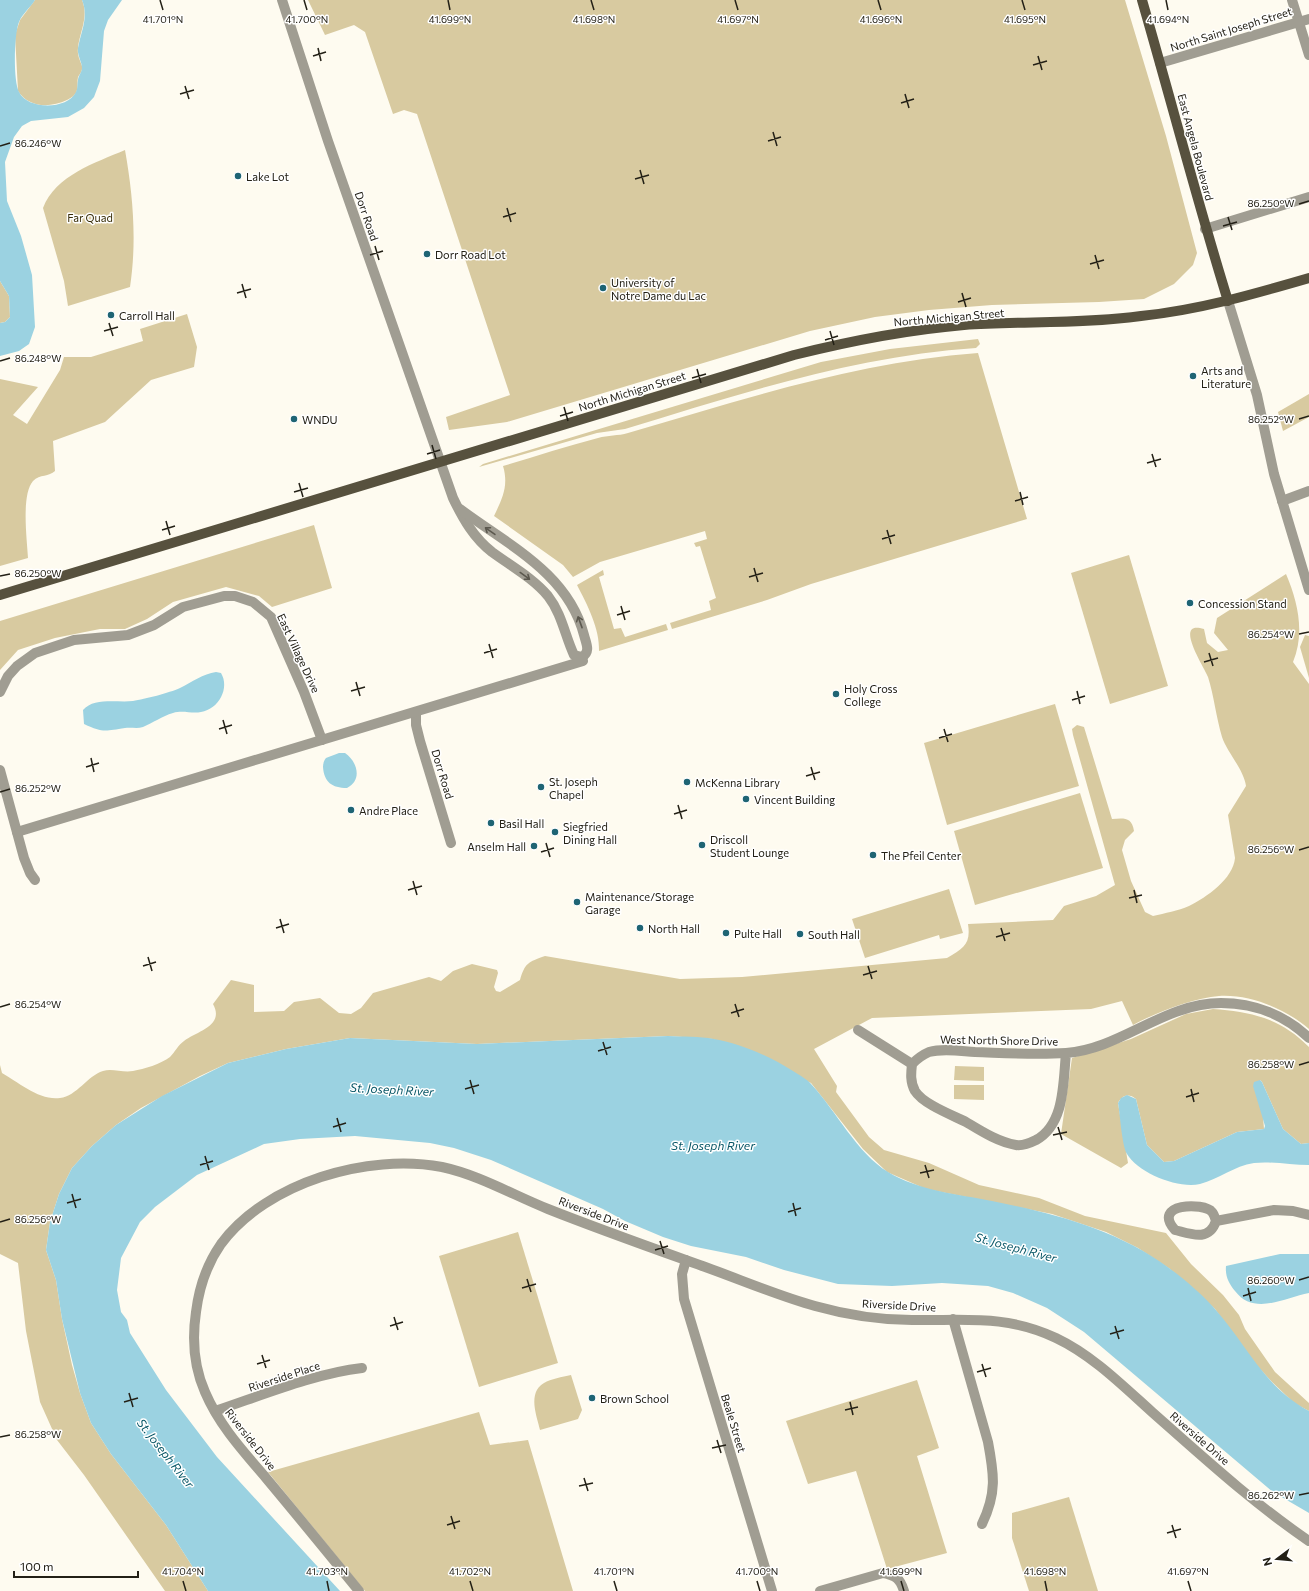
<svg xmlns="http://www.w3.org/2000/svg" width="1309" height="1591" viewBox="0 0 1309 1591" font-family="Commissioner,sans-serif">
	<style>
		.green { fill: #d8caa0 }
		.water { fill: #9bd2e1 }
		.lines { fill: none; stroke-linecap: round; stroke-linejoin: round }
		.minor { stroke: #a09d92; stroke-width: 10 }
		.major { stroke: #57513e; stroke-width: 10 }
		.oneway { stroke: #5b584e }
		.ticks { fill: none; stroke: #232016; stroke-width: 1.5 }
		.poi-dot { fill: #1e6474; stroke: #fff; stroke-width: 1.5 }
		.labels { text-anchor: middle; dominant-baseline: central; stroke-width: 3; stroke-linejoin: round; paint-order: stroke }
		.street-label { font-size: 11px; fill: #232016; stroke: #fff }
		.poi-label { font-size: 11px; fill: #232016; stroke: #fff; text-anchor: start }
		.park-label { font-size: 11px; fill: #372c07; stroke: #fff }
		.water-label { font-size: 12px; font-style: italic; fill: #085767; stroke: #fff }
		.ticks-label { font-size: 10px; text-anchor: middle; fill: #232016; stroke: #fff; stroke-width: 3; stroke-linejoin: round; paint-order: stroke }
	</style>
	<rect width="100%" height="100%" fill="#fefbf0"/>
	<g class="green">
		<path d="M35 0H82C89 17 80 31 78 48 77 55 80 60 82 66 83 70 80 74 78 77 77 81 78 86 77 90 76 95 71 98 67 100 50 108 29 108 18 91L15 35 20 20Z"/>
		<polygon points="308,0 1125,0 1166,136 1197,253 1193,265 1174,284 1144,299 1099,302 992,305 929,310 875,317 810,331 507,422 449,430 446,417 510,395 417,114 404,110 393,114 365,32 354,25 325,35"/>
		<path d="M125 150C133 195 137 241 130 287L68 306 64 281 43 208C56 175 95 163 125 150Z"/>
		<polygon points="0,281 9,296 10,317 5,322 0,323"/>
		<path d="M187 314 197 347 194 367 151 380 105 422 53 441 55 471C49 477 40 474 33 481 21 495 27 539 28 558L0 566V379L38 387 13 415 27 424 60 370 64 357H91L143 341 140 329Z"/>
		<path d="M978 339 980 344 976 348C855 356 740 394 625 429L597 433 479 467 483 464 821 362 890 349Z"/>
		<path d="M978 353 1027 519 811 584 767 600 672 629 670 623 711 610 709 601 716 598 700 546 696 547 694 543 707 539 705 531 600 562 573 577 563 565 494 516C502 499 509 486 503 466 535 457 566 446 598 438 608 435 618 436 628 433 744 399 857 362 978 353Z"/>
		<polygon points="1309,394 1309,417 1283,431 1278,412"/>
		<polygon points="314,525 332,588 272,607 259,596 226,587 173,602 147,619 125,629 100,629 55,638 18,650 0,670 0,621"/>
		<polygon points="1129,555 1168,686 1110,704 1071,573"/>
		<path d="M603 570 604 575 599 577 614 629 621 628 625 637 666 624 668 630 599 651C600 629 587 604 577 585Z"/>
		<path d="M1286 574C1298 602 1305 633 1293 662L1309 684V1029C1286 1009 1250 994 1219 996 1193 998 1155 1013 1133 1025L1122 1001 1091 1009 872 1018 814 1049 837 1086 836 1092 869 1137 884 1150 929 1163 979 1185 1039 1198 1085 1216 1166 1233 1191 1264 1223 1295 1239 1315 1245 1329 1275 1372 1309 1403V1411L1294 1403 1272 1382 1250 1358 1215 1309 1170 1269 1138 1248 1106 1232 1052 1214 926 1189 887 1172 863 1149 811 1083 713 1039 668 1036 477 1044 350 1038 286 1049 228 1063 200 1076 141 1108 116 1125 92 1146 72 1168 59 1194 50 1222 46 1250 56 1280 62 1319 72 1365 80 1393 91 1423 111 1454 166 1525 208 1591H165L84 1475 57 1440 40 1402 26 1331 18 1263 0 1254V1065L2 1073C18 1082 40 1101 60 1098 77 1096 87 1076 103 1071 112 1068 123 1073 133 1071 144 1069 161 1064 170 1057 175 1052 178 1045 184 1041 197 1031 225 1026 213 1004L231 980 254 985V1012L284 1011 294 1002 320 998 339 1013 351 1014 361 1008 373 993 429 977 441 981 453 971 472 964 497 970 498 973 494 987 496 991 500 992 520 980C525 963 528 962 545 956L680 979 742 977 947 958C964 948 971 944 968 924L1053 920 1064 906 1096 896 1115 885 1073 735 1072 729 1077 725 1084 727 1112 819C1124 818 1132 817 1134 831L1125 840 1122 850 1131 881 1145 912 1153 916C1165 913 1178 911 1189 906 1207 897 1233 879 1235 858L1228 815 1246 786C1244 770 1227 752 1222 737 1216 717 1214 696 1208 677 1205 668 1172 619 1204 629L1207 643 1218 652 1228 650 1214 633 1217 618Z"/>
		<polygon points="1305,635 1309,636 1309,678 1300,647"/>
		<polygon points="1055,704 1079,786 947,825 924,743"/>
		<polygon points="1080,793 1103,868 975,905 954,831"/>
		<polygon points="949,889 963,933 940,939 939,935 865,958 852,919"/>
		<path d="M1213 1009C1252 1012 1280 1018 1309 1047V1143L1301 1144 1283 1129 1262 1082 1260 1080 1264 1129 1237 1132 1174 1161 1164 1162 1147 1145 1136 1099C1129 1093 1122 1095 1118 1103L1128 1163 1121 1168 1061 1134 1072 1058 1131 1039 1186 1014Z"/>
		<polygon points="955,1066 984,1067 984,1081 954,1080"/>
		<polygon points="954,1085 984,1085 984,1100 954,1099"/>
		<polygon points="518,1232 558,1363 479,1387 439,1256"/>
		<path d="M571 1375 582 1410 578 1419 540 1430C537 1416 527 1393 544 1383 551 1379 562 1377 571 1375Z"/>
		<polygon points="917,1380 939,1448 917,1456 947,1553 887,1569 856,1471 808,1484 786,1421"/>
		<polygon points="479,1412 490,1445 528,1440 573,1591 365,1591 268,1472"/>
		<polygon points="1069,1497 1098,1591 1029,1591 1012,1538 1012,1513"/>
	</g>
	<g class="water">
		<path d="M0 0H35C30 8 22 14 19 22 14 34 13 81 19 92 28 110 67 110 76 92 78 88 77 84 78 80 78 76 82 72 82 68 82 62 77 55 78 48 81 31 89 17 82 0H122L108 20 104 31 100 81 94 97 84 108 68 117 31 121 22 126 14 137 5 162 7 201 21 236 32 275 35 327 29 344 19 351 0 356V323L5 322 10 317 9 296 0 281Z"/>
		<path d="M216 672 221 673C230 688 219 709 201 712 192 714 183 710 173 713 162 716 153 723 143 727 137 729 131 727 125 728 105 731 103 733 84 724L83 710C94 697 118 703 133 701 145 699 169 693 180 688 192 682 203 674 216 672Z"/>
		<path d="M339 753H345C357 761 363 780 347 788 332 788 324 782 323 767 323 764 324 760 326 758 330 756 335 755 339 753Z"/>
		<path d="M668 1036C683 1037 699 1036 714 1039 742 1044 769 1056 793 1071 799 1075 807 1079 812 1085 836 1111 857 1153 888 1172 920 1191 957 1194 992 1201 1055 1214 1116 1229 1169 1268 1183 1278 1203 1295 1215 1309 1247 1345 1264 1387 1309 1411V1513L1273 1492 1084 1332 1047 1308 1013 1293 988 1286 942 1283 892 1286 838 1284 784 1270 746 1257 691 1246 663 1237 625 1221 603 1209 491 1160 454 1148 430 1143 355 1136 300 1139 264 1144 197 1175 155 1207 140 1222 121 1258 117 1290 121 1312 127 1320 130 1333 166 1390 217 1457 340 1591H208L166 1525 111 1454 91 1423 80 1393 62 1319 56 1280 46 1250 50 1222 59 1194 72 1168 92 1146 116 1125 162 1096 228 1063 286 1049 350 1038 477 1044Z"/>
		<path d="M1260 1080 1262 1082 1283 1129 1301 1144 1309 1143V1165C1291 1165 1271 1161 1254 1163 1234 1166 1219 1179 1200 1184 1178 1189 1138 1173 1127 1154 1122 1146 1120 1114 1118 1103L1121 1098 1127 1095 1136 1099 1147 1145 1164 1162 1174 1161 1237 1132 1264 1129 1265 1126 1253 1086 1254 1082Z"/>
		<path d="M1280 1254H1309V1293C1284 1298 1254 1316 1235 1291 1229 1284 1225 1276 1226 1266Z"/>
	</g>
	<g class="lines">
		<g class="minor">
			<path d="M282 0 328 141 453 498C463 519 474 538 492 552 511 566 533 578 548 596 562 614 565 636 574 655L582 657"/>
			<polyline points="1292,0 1309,55"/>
			<polyline points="1160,63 1309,19"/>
			<polyline points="1205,229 1309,197"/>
			<polyline points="1228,301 1257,395 1274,474 1309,590"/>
			<polyline points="1282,501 1309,491"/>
			<path d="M460 509C508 545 568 573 584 635 586 643 591 652 582 657"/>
			<polyline points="0,692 8,676 17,666 35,653 74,640 128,635 154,625 183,607 224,596 235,596 253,602 271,617 304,692 322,740"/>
			<polyline points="416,712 416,725 420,741 451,843"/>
			<polyline points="0,770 24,858 30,873 35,880"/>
			<polyline points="17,832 583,661 582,658"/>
			<polyline points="858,1030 912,1064"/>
			<path d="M1066 1053C1063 1083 1065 1124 1036 1140 1030 1143 1022 1146 1016 1145 998 1142 981 1131 966 1122 952 1115 923 1104 915 1091 910 1082 911 1073 912 1064 917 1059 922 1055 929 1052 943 1048 960 1051 975 1052 1005 1053 1035 1055 1066 1053 1121 1049 1164 1003 1221 1003 1254 1003 1285 1015 1309 1038"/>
			<path d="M1216 1221C1209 1242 1191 1234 1175 1230 1151 1203 1204 1202 1212 1212 1214 1214 1215 1218 1216 1221L1274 1210 1293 1211 1309 1215"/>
			<polyline points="686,1260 682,1274 684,1299 772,1591"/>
			<path d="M953 1319 988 1442C994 1474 997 1493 982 1524"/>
			<path d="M215 1411C260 1396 316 1373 362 1368"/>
			<path d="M359 1591C328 1553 297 1515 266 1478 243 1451 219 1425 205 1392 194 1367 192 1339 196 1312 199 1288 207 1264 221 1244 267 1182 368 1153 442 1167 479 1175 513 1195 548 1209 601 1230 655 1249 708 1268 744 1281 779 1296 815 1306 847 1315 879 1320 912 1320 964 1321 1005 1314 1056 1338 1092 1355 1122 1385 1152 1412 1203 1457 1253 1503 1309 1541"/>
			<path d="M820 1591 883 1573C896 1576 900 1578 904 1591"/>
		</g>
		<g class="major">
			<path d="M1142 0C1171 100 1197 201 1228 301"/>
			<path d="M0 595 794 355C850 341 906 330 964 325 1023 321 1083 324 1141 316 1199 310 1254 294 1309 278"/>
		</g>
	</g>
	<defs><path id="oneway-shaft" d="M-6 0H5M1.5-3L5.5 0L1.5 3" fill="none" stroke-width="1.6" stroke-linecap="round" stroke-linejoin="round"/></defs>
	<g class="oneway">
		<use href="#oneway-shaft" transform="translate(490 531) rotate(-145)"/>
		<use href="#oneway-shaft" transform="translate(525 576) rotate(36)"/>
		<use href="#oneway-shaft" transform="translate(580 622) rotate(-110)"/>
	</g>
	<path class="ticks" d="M160 0 163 10M304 0 307 10M448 0 450 10M591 0 594 10M735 0 738 10M878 0 881 10M1022 0 1025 10M1166 0 1168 10M318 48 321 61M313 56 326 52M1038 56 1042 70M1033 65 1047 61M185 86 189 99M180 94 194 90M905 94 909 108M901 103 914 99M773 132 777 146M768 141 781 137M0 146 10 143M640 170 644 184M635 179 649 175M1299 204 1309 201M507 208 511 222M503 217 516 213M1228 217 1232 230M1223 226 1237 222M375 246 379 260M370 255 383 251M1095 255 1099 269M1090 264 1104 260M242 284 246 298M237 293 251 289M962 293 966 307M958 302 971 298M109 323 113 336M104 331 118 327M830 331 834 345M825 340 838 336M0 361 10 358M697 369 701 383M692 378 706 374M564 407 568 421M560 416 573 412M1299 419 1309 416M432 445 436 459M427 454 440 450M1152 454 1156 467M1147 463 1161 459M299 483 303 497M294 492 308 488M1020 492 1023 505M1015 501 1028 497M166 521 170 535M162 530 175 526M887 530 891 544M882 539 895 535M754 568 758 582M0 576 10 574M749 577 763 573M621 606 625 620M617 615 630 611M1299 634 1309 632M489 644 493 658M484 653 497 649M1209 653 1213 666M1204 662 1218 658M356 682 360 696M351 691 365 687M1077 691 1080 704M1072 700 1085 696M223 720 227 734M219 729 232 725M944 729 948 742M939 738 952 734M91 758 94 772M86 767 99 763M811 767 815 780M806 776 820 772M0 792 10 789M678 805 682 819M674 814 687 810M546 843 550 857M1299 850 1309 847M541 852 554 848M413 881 417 895M408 890 422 886M1134 890 1137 903M1129 898 1142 895M280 919 284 933M276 928 289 924M1001 928 1005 941M996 937 1010 933M148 957 152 971M143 966 156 962M868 966 872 979M863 975 877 971M735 1004 739 1017M0 1007 10 1004M731 1013 744 1009M603 1042 607 1055M598 1051 611 1047M1299 1065 1309 1062M470 1080 474 1094M465 1089 479 1085M1191 1089 1194 1102M1186 1097 1199 1093M337 1118 341 1132M333 1127 346 1123M1058 1127 1062 1140M1053 1135 1067 1132M205 1156 209 1170M200 1165 213 1161M925 1165 929 1178M920 1173 934 1170M72 1194 76 1208M67 1203 81 1199M793 1203 796 1216M788 1212 801 1208M0 1222 10 1219M660 1241 664 1254M655 1250 668 1246M527 1279 531 1292M1299 1280 1309 1277M522 1288 536 1284M1248 1288 1251 1301M1243 1296 1256 1292M394 1317 398 1330M390 1326 403 1322M1115 1326 1119 1339M1110 1334 1124 1330M262 1355 266 1368M257 1364 270 1360M982 1364 986 1377M977 1372 991 1368M129 1393 133 1407M124 1402 138 1398M850 1402 853 1415M845 1410 858 1407M0 1437 10 1435M717 1440 721 1453M712 1448 726 1445M584 1478 588 1491M579 1486 593 1483M1299 1495 1309 1493M451 1516 455 1529M447 1525 460 1521M1172 1525 1176 1538M1167 1533 1181 1529M183 1581 186 1591M327 1581 329 1591M470 1581 473 1591M614 1581 617 1591M757 1581 760 1591M901 1581 904 1591M1045 1581 1047 1591M1188 1581 1191 1591"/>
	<g class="poi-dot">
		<circle cx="238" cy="176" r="4"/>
		<circle cx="427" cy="254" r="4"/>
		<circle cx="603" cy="288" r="4"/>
		<circle cx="111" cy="315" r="4"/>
		<circle cx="1193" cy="376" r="4"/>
		<circle cx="294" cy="419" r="4"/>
		<circle cx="1190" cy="603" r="4"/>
		<circle cx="836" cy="694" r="4"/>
		<circle cx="687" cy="782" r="4"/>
		<circle cx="541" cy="787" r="4"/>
		<circle cx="746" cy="799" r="4"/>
		<circle cx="351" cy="810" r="4"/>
		<circle cx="491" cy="823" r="4"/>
		<circle cx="555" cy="832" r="4"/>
		<circle cx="702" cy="845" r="4"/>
		<circle cx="534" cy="846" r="4"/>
		<circle cx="873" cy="855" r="4"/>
		<circle cx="577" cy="902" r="4"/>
		<circle cx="640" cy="928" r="4"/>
		<circle cx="726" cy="933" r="4"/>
		<circle cx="800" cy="934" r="4"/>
		<circle cx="592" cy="1398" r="4"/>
	</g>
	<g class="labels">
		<g class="street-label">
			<text transform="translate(1231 29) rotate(-17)">North Saint Joseph Street</text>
			<text transform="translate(1196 147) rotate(75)">East Angela Boulevard</text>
			<text transform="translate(367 216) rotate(71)">Dorr Road</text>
			<text transform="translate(949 317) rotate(-5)">North Michigan Street</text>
			<text transform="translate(632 391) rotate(-17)">North Michigan Street</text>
			<text transform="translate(299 653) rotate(65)">East Village Drive</text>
			<text transform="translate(443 774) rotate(73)">Dorr Road</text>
			<text transform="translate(999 1040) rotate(1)">West North Shore Drive</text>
			<text transform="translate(594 1213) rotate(21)">Riverside Drive</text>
			<text transform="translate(899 1305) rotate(3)">Riverside Drive</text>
			<text transform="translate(284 1376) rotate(-18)">Riverside Place</text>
			<text transform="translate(734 1423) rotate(73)">Beale Street</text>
			<text transform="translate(1200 1438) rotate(41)">Riverside Drive</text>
			<text transform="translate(251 1439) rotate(52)">Riverside Drive</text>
		</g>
		<g class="poi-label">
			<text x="246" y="176">Lake Lot</text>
			<text x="435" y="254">Dorr Road Lot</text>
			<text x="611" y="282">University of<tspan x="611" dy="13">Notre Dame du Lac</tspan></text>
			<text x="119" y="315">Carroll Hall</text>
			<text x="1201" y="370">Arts and<tspan x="1201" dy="13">Literature</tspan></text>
			<text x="302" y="419">WNDU</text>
			<text x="1198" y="603">Concession Stand</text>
			<text x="844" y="688">Holy Cross<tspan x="844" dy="13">College</tspan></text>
			<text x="549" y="781">St. Joseph<tspan x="549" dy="13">Chapel</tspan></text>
			<text x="695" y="782">McKenna Library</text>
			<text x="754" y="799">Vincent Building</text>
			<text x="359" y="810">Andre Place</text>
			<text x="499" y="823">Basil Hall</text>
			<text x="563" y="826">Siegfried<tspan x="563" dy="13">Dining Hall</tspan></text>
			<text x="710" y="839">Driscoll<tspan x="710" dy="13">Student Lounge</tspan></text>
			<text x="526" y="846" text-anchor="end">Anselm Hall</text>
			<text x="881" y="855">The Pfeil Center</text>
			<text x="585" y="896">Maintenance/Storage<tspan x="585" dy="13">Garage</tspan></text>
			<text x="648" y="928">North Hall</text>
			<text x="734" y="933">Pulte Hall</text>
			<text x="808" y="934">South Hall</text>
			<text x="600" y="1398">Brown School</text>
		</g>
		<g class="park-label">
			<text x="90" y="217">Far Quad</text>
		</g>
		<g class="water-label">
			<text transform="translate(392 1089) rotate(3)">St. Joseph River</text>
			<text x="713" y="1145">St. Joseph River</text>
			<text transform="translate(1016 1247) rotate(15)">St. Joseph River</text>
			<text transform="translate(166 1453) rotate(52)">St. Joseph River</text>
		</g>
	</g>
	<g class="ticks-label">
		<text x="163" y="23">41.701°N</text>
		<text x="307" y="23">41.700°N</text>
		<text x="450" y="23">41.699°N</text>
		<text x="594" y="23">41.698°N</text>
		<text x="738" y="23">41.697°N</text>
		<text x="881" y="23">41.696°N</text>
		<text x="1025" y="23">41.695°N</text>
		<text x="1168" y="23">41.694°N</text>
		<text x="38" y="147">86.246°W</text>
		<text x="1271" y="207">86.250°W</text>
		<text x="38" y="362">86.248°W</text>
		<text x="1271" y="423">86.252°W</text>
		<text x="38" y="577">86.250°W</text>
		<text x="1271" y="638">86.254°W</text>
		<text x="38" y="792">86.252°W</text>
		<text x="1271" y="853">86.256°W</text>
		<text x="38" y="1008">86.254°W</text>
		<text x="1271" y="1068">86.258°W</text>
		<text x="38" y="1223">86.256°W</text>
		<text x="1271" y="1284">86.260°W</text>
		<text x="38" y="1438">86.258°W</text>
		<text x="1271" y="1499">86.262°W</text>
		<text x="183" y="1575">41.704°N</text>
		<text x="327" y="1575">41.703°N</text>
		<text x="470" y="1575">41.702°N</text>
		<text x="614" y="1575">41.701°N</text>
		<text x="757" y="1575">41.700°N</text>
		<text x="901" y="1575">41.699°N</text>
		<text x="1045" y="1575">41.698°N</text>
		<text x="1188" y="1575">41.697°N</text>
	</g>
	<g transform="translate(1277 1559) rotate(254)" stroke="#ffffff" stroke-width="3" paint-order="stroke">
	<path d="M0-3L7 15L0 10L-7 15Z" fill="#232016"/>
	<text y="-6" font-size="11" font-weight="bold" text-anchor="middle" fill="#232016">N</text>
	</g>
	<path d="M14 1571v6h124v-6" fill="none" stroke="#232016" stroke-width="2"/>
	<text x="20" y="1571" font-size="12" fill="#232016" stroke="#ffffff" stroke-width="3" paint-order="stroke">100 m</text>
</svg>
